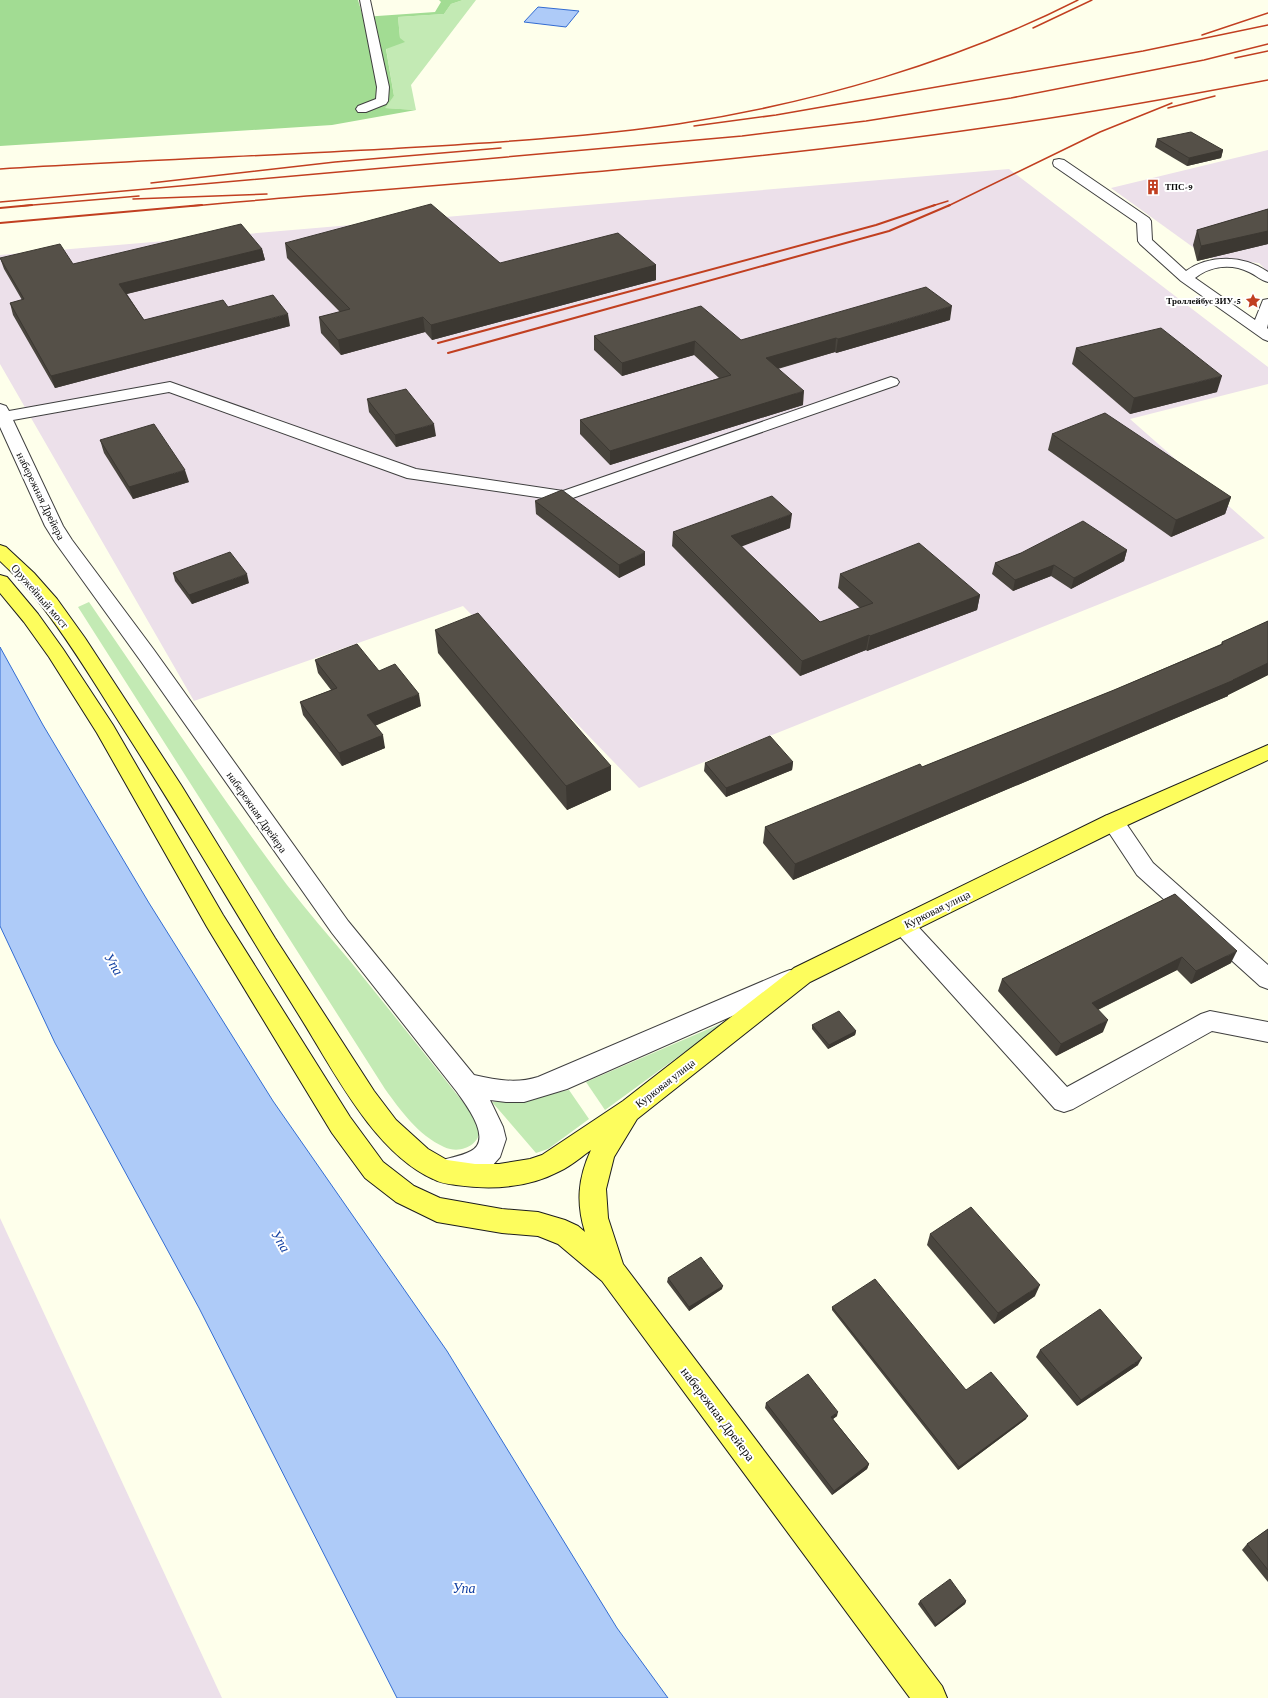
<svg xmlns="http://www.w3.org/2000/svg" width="1268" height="1698" viewBox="0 0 1268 1698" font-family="'Crimson Pro',serif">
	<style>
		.industrial { fill: #ece0ea }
		.green { fill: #c3eab4 }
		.forest { fill: #a2dc93 }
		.water { fill: #aecbf8; stroke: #336cd2 }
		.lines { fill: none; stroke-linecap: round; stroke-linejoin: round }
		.minor-casing { stroke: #3f3f3f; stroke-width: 2 }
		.major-casing { stroke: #1d1d1d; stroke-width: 2 }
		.minor { fill: #fff; fill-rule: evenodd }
		.major { fill: #fdfd5d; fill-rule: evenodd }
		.rail-far1 { stroke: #c13f20; stroke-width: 1.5 }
		.rail { stroke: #c13f20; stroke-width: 2 }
		.wall { fill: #49453e }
		.shaded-wall { fill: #3c3832 }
		.building { fill: #555048; stroke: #3c3832 }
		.labels { text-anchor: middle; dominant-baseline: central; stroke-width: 4; stroke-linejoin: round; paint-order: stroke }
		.far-poi-label { font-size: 9px; font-weight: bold; fill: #0c0c0c; stroke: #fff; text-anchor: start }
		.street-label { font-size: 11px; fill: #0c0c0c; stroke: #fff }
		.near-street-label { font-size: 13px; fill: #0c0c0c; stroke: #fff }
		.near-water-label { font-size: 14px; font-style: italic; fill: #1240a2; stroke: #fff }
	</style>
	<rect width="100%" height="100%" fill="#feffeb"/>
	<g class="industrial">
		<polygon points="1268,150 1268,272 1259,263 1208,258 1111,188"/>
		<polygon points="1009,169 1268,367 1268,384 1130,419 1265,538 639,788 463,606 194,701 0,364 0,255"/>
		<polygon points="0,1218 24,1270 222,1698 0,1698"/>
	</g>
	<g class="green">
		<polygon points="463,0 476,0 411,85 416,110 384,108 394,96 386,48 400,38 398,17 444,14 451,4"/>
		<path d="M89 602C154 697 218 793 287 885 307 911 329 936 350 961 392 1013 433 1064 474 1116 491 1137 466 1157 444 1147 418 1135 401 1111 385 1089L78 607Z"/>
		<polygon points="727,1021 605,1110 586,1082"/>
		<polygon points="569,1090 589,1119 548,1149 536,1153 492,1102 531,1098"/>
	</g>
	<polygon class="forest" points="0,0 358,0 363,17 435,12 441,2 439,0 463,0 451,4 444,14 398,17 400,38 405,42 386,49 394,96 385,108 416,110 332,125 0,146"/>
	<g class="water">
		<polygon points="538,7 579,11 566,27 524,22"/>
		<polygon points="0,647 43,725 149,903 273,1101 447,1351 617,1628 668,1698 397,1698 199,1308 55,1043 0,926"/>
	</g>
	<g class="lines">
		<g class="minor-casing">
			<g id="minor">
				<polygon points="360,0 370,0 389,87 388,101 386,104 366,112 358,112 356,109 358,106 376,99 377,87"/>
				<path d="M1059 159 1064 160 1149 218 1151 221 1152 240 1186 271C1210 254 1244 255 1268 272V282C1260 280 1256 275 1249 272 1231 263 1210 266 1195 278L1255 320 1263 300 1268 299V324L1267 328 1268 329V341L1263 339 1181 281 1140 244 1138 241 1137 223 1054 166 1053 163 1054 160Z"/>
				<path d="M891 377 897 379 899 382 897 385 564 501 407 478 169 392 13 420 63 526 72 540 154 650 348 921 474 1075C496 1080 516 1084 538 1077L782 973 790 970 798 973 802 980 798 987 567 1089 524 1102H506L490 1100 503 1127 506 1139 500 1157 492 1166 468 1176 445 1182 436 1178 432 1170 436 1162C447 1158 460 1157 471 1151 493 1139 466 1105 457 1092L332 933 140 660 55 542 45 526 0 427V404L6 406 9 411 170 382 416 469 563 491Z"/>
				<polygon points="1113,814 1121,816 1153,863 1268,965 1268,989 1260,986 1137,875 1102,822 1105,816"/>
				<polygon points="903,916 911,919 1067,1087 1201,1014 1210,1011 1268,1022 1268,1042 1212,1031 1073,1109 1064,1112 1055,1109 895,931 891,925 895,919"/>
			</g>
		</g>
		<g class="major-casing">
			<path id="major" d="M0 545 6 547 34 573 57 599 85 638 181 785 275 938 374 1091 396 1120 428 1149 447 1160 475 1164H499L530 1159 542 1155 623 1101 794 968 1105 816 1268 745V760L1121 828 810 982 637 1119 614 1157 606 1189 608 1218 623 1264 942 1686 947 1698H910L602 1281 558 1244 538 1236 502 1233 437 1222 396 1202 365 1178 332 1133 207 927 97 733 49 657 24 622 0 593V575L7 577 38 614 63 649 113 725 223 915 350 1117 383 1162 414 1186 440 1198 502 1209 538 1212 565 1220 578 1226 585 1232C576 1203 578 1178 591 1150 581 1157 571 1166 560 1171 528 1188 491 1190 456 1185 448 1184 440 1183 433 1179 372 1151 332 1067 297 1012 239 919 185 825 126 733 100 692 74 648 44 609 31 591 16 576 0 561Z"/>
		</g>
		<use href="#minor" class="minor"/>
		<use href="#major" class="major"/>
		<g class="rail-far1">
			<polyline points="1033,28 1092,0"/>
			<polyline points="1202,35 1268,13"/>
			<polyline points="1235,58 1268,51"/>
			<polyline points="1168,108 1215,96"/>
			<polyline points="694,126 776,115 1143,51 1268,25"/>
			<path d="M0 169C129 161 258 156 386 149 484 143 582 138 678 124 814 103 956 62 1078 0"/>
			<polyline points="151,183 335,162 501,148"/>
			<polyline points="133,199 267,194"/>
			<polyline points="0,202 742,136 866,121 1011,98 1204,60 1268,44"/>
			<polyline points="21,206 139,196"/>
			<path d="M190 206C454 183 720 166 983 128 1078 115 1173 98 1268 80"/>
			<polyline points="932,206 948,201"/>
			<polyline points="948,206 1100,132 1172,103"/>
		</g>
		<g class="rail">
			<polyline points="0,208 32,205"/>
			<polyline points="0,223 202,205"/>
			<polyline points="438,343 876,225 935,205"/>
			<polyline points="448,353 889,231 950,205"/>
		</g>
	</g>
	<g class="wall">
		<polygon points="1157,139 1223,150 1221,158 1187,166 1155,147"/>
		<polygon points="1268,209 1268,244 1197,261 1193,245 1197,230"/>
		<polygon points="285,243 500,263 656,265 656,280 432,340 425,332 341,355 321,333 319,317 340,312 287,258"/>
		<polygon points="262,249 265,260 127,294 144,320 228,307 290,326 55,388 13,315 10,303 22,300 4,269 0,258 73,264"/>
		<polygon points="950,320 836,353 835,352 778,369 803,405 610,465 580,434 580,420 719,378 694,355 622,376 594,350 594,336 741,340"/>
		<polygon points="1076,348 1217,392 1130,414 1072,364"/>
		<polygon points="367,399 436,436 396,447 369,412"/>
		<polygon points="1052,434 1231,497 1225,514 1171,537 1048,450"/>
		<polygon points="100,440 189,482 133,499 104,453"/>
		<polygon points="535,501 645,565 619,578 536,514"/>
		<polygon points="790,528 741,546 820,622 860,608 838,588 840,574 980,595 977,610 867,651 866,650 800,676 672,546 673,532"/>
		<polygon points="1127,550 1124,561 1071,589 1051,576 1013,591 992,574 995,563 1021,553"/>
		<polygon points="173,573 249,583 192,604 175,581"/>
		<polygon points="1268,621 1268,675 1228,695 1228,696 793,880 763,843 765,827 922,767 1114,690 1221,644 1222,642"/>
		<polygon points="435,630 611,766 611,790 567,810 438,653"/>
		<polygon points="315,660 379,671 421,706 375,726 385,748 342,766 303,715 300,702 331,690 318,673"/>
		<polygon points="793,762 792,770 726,797 704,771 705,763"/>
		<polygon points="1175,894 1231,963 1191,984 1177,970 1098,1010 1103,1032 1056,1056 998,991 1002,979"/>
		<polygon points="812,1025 856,1031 855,1035 828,1049 812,1029"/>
		<polygon points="930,1234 1035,1296 994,1324 927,1245"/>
		<polygon points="668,1278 722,1289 689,1311 667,1282"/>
		<polygon points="832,1307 966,1390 1026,1419 958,1470 832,1310"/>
		<polygon points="1040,1350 1138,1365 1077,1406 1036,1357"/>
		<polygon points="766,1403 837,1416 833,1419 869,1464 867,1469 832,1495 765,1408"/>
		<polygon points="1268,1529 1268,1582 1242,1550 1247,1544"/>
		<polygon points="920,1601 966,1601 965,1604 935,1627 918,1604"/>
	</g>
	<g class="shaded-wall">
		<polygon points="1223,150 1221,158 1187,166 1189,158"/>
		<polygon points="1268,231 1268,244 1197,261 1201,246"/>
		<polygon points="262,249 265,260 122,295 119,284"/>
		<polygon points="656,265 656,280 432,340 431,325"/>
		<polygon points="952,306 950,320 836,353 838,339"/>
		<polygon points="288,314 290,326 55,388 51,376"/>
		<polygon points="423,317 425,332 341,355 338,340"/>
		<polygon points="836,338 835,352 765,372 766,358"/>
		<polygon points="695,341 694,355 622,376 622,363"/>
		<polygon points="1222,376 1217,392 1130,414 1134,398"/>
		<polygon points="804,391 803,405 610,465 610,451"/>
		<polygon points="434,424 436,436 396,447 395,435"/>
		<polygon points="185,470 189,482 133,499 129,487"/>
		<polygon points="1231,497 1225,514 1171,537 1176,520"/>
		<polygon points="792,514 790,528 730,551 731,536"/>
		<polygon points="1127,550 1124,561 1071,589 1074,578"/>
		<polygon points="645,552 645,565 619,578 619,565"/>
		<polygon points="1054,565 1051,576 1013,591 1015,580"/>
		<polygon points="247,574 249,583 192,604 189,595"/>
		<polygon points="980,595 977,610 867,651 870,636"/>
		<polygon points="869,635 866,650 800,676 802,661"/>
		<polygon points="1268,663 1268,675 1228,695 1228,696 793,880 795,864 1233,680"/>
		<polygon points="419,694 421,706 369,728 367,715"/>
		<polygon points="383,735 385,748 342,766 339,753"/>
		<polygon points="793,762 792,770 726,797 726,788"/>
		<polygon points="611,766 611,790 567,810 566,786"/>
		<polygon points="1237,951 1231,963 1191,984 1196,971"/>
		<polygon points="1182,957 1177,970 1087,1015 1092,1003"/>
		<polygon points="1108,1020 1103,1032 1056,1056 1061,1044"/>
		<polygon points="856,1031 855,1035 828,1049 829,1045"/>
		<polygon points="1040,1285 1035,1296 994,1324 998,1313"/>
		<polygon points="723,1286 722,1289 689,1311 689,1307"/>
		<polygon points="1142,1358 1138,1365 1077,1406 1081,1400"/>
		<polygon points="838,1412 837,1416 830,1421 831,1417"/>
		<polygon points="1028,1416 1026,1419 958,1470 959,1467"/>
		<polygon points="869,1464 867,1469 832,1495 834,1491"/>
		<polygon points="966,1601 965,1604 935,1627 936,1625"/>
	</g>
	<g class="building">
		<polygon points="1191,132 1223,150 1189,158 1157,139"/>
		<polygon points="431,204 500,263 618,233 656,265 431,325 423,317 338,340 319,317 350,309 285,243"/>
		<polygon points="1268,209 1268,231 1201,246 1197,230"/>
		<polygon points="241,224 262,249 119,284 144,320 223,300 228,307 273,295 288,314 51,376 10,303 24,299 0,258 60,244 73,264"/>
		<polygon points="926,287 952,306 838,339 836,338 766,358 804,391 610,451 580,420 731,375 695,341 622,363 594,336 701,306 741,340"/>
		<polygon points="1161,328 1222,376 1134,398 1076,348"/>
		<polygon points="406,389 434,424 395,435 367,399"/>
		<polygon points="1105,413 1231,497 1176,520 1052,434"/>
		<polygon points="154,424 185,470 129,487 100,440"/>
		<polygon points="562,490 645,552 619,565 535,501"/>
		<polygon points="772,496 792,514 731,536 820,622 873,603 840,574 919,543 980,595 870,636 869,635 802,661 673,532"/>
		<polygon points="1083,521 1127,550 1074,578 1054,565 1015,580 995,563 1021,553"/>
		<polygon points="230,552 247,574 189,595 173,573"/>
		<polygon points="478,613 611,766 566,786 435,630"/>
		<polygon points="1268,621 1268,663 1233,680 1234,680 795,864 765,827 920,764 922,767 1114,690 1223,644 1222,642"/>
		<polygon points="357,644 379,671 395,664 419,694 367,715 383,735 339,753 300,702 337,688 315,660"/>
		<polygon points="770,736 793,762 726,788 705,763"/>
		<polygon points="1175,894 1237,951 1196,971 1182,957 1092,1003 1108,1020 1061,1044 1002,979"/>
		<polygon points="839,1011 856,1031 829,1045 812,1025"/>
		<polygon points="971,1207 1040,1285 998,1313 930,1234"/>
		<polygon points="701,1257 723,1286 689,1307 668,1278"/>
		<polygon points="875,1279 966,1390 991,1372 1028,1416 959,1467 832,1307"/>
		<polygon points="1100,1309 1142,1358 1081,1400 1040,1350"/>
		<polygon points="808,1374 838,1412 831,1417 869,1464 834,1491 766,1403"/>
		<polygon points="1268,1529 1268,1570 1247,1544"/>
		<polygon points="950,1579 966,1601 936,1625 920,1601"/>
	</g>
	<defs>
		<g id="building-bare" transform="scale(1.2)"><path d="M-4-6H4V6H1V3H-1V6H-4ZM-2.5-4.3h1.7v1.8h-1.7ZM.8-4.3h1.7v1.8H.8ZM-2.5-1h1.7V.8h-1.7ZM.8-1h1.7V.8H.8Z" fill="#c13f20" stroke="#fff" stroke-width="2.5" paint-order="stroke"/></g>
		<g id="sight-bare" transform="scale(1.2)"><path d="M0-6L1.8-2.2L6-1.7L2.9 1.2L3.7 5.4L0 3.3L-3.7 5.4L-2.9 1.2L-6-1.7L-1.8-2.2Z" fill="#c13f20" stroke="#fff" stroke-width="2.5" paint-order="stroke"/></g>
	</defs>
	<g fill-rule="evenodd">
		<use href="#building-bare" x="1153" y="187"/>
		<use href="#sight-bare" x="1253" y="301"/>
	</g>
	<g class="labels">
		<g class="far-poi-label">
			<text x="1165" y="187">ТПС-9</text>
			<text x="1241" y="301" text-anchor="end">Троллейбус ЗИУ-5</text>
		</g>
		<g class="street-label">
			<text transform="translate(41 496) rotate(64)">набережная Дрейера</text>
			<text transform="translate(40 596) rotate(49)">Оружейный мост</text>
			<text transform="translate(257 812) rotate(55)">набережная Дрейера</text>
			<text transform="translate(937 909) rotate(-26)">Курковая улица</text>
			<text transform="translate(665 1083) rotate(-38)">Курковая улица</text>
		</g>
		<g class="near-street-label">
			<text transform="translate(718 1414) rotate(53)">набережная Дрейера</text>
		</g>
		<g class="near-water-label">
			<text transform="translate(114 964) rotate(59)">Упа</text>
			<text transform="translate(281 1241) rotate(59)">Упа</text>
			<text x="464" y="1588">Упа</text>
		</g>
	</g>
</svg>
